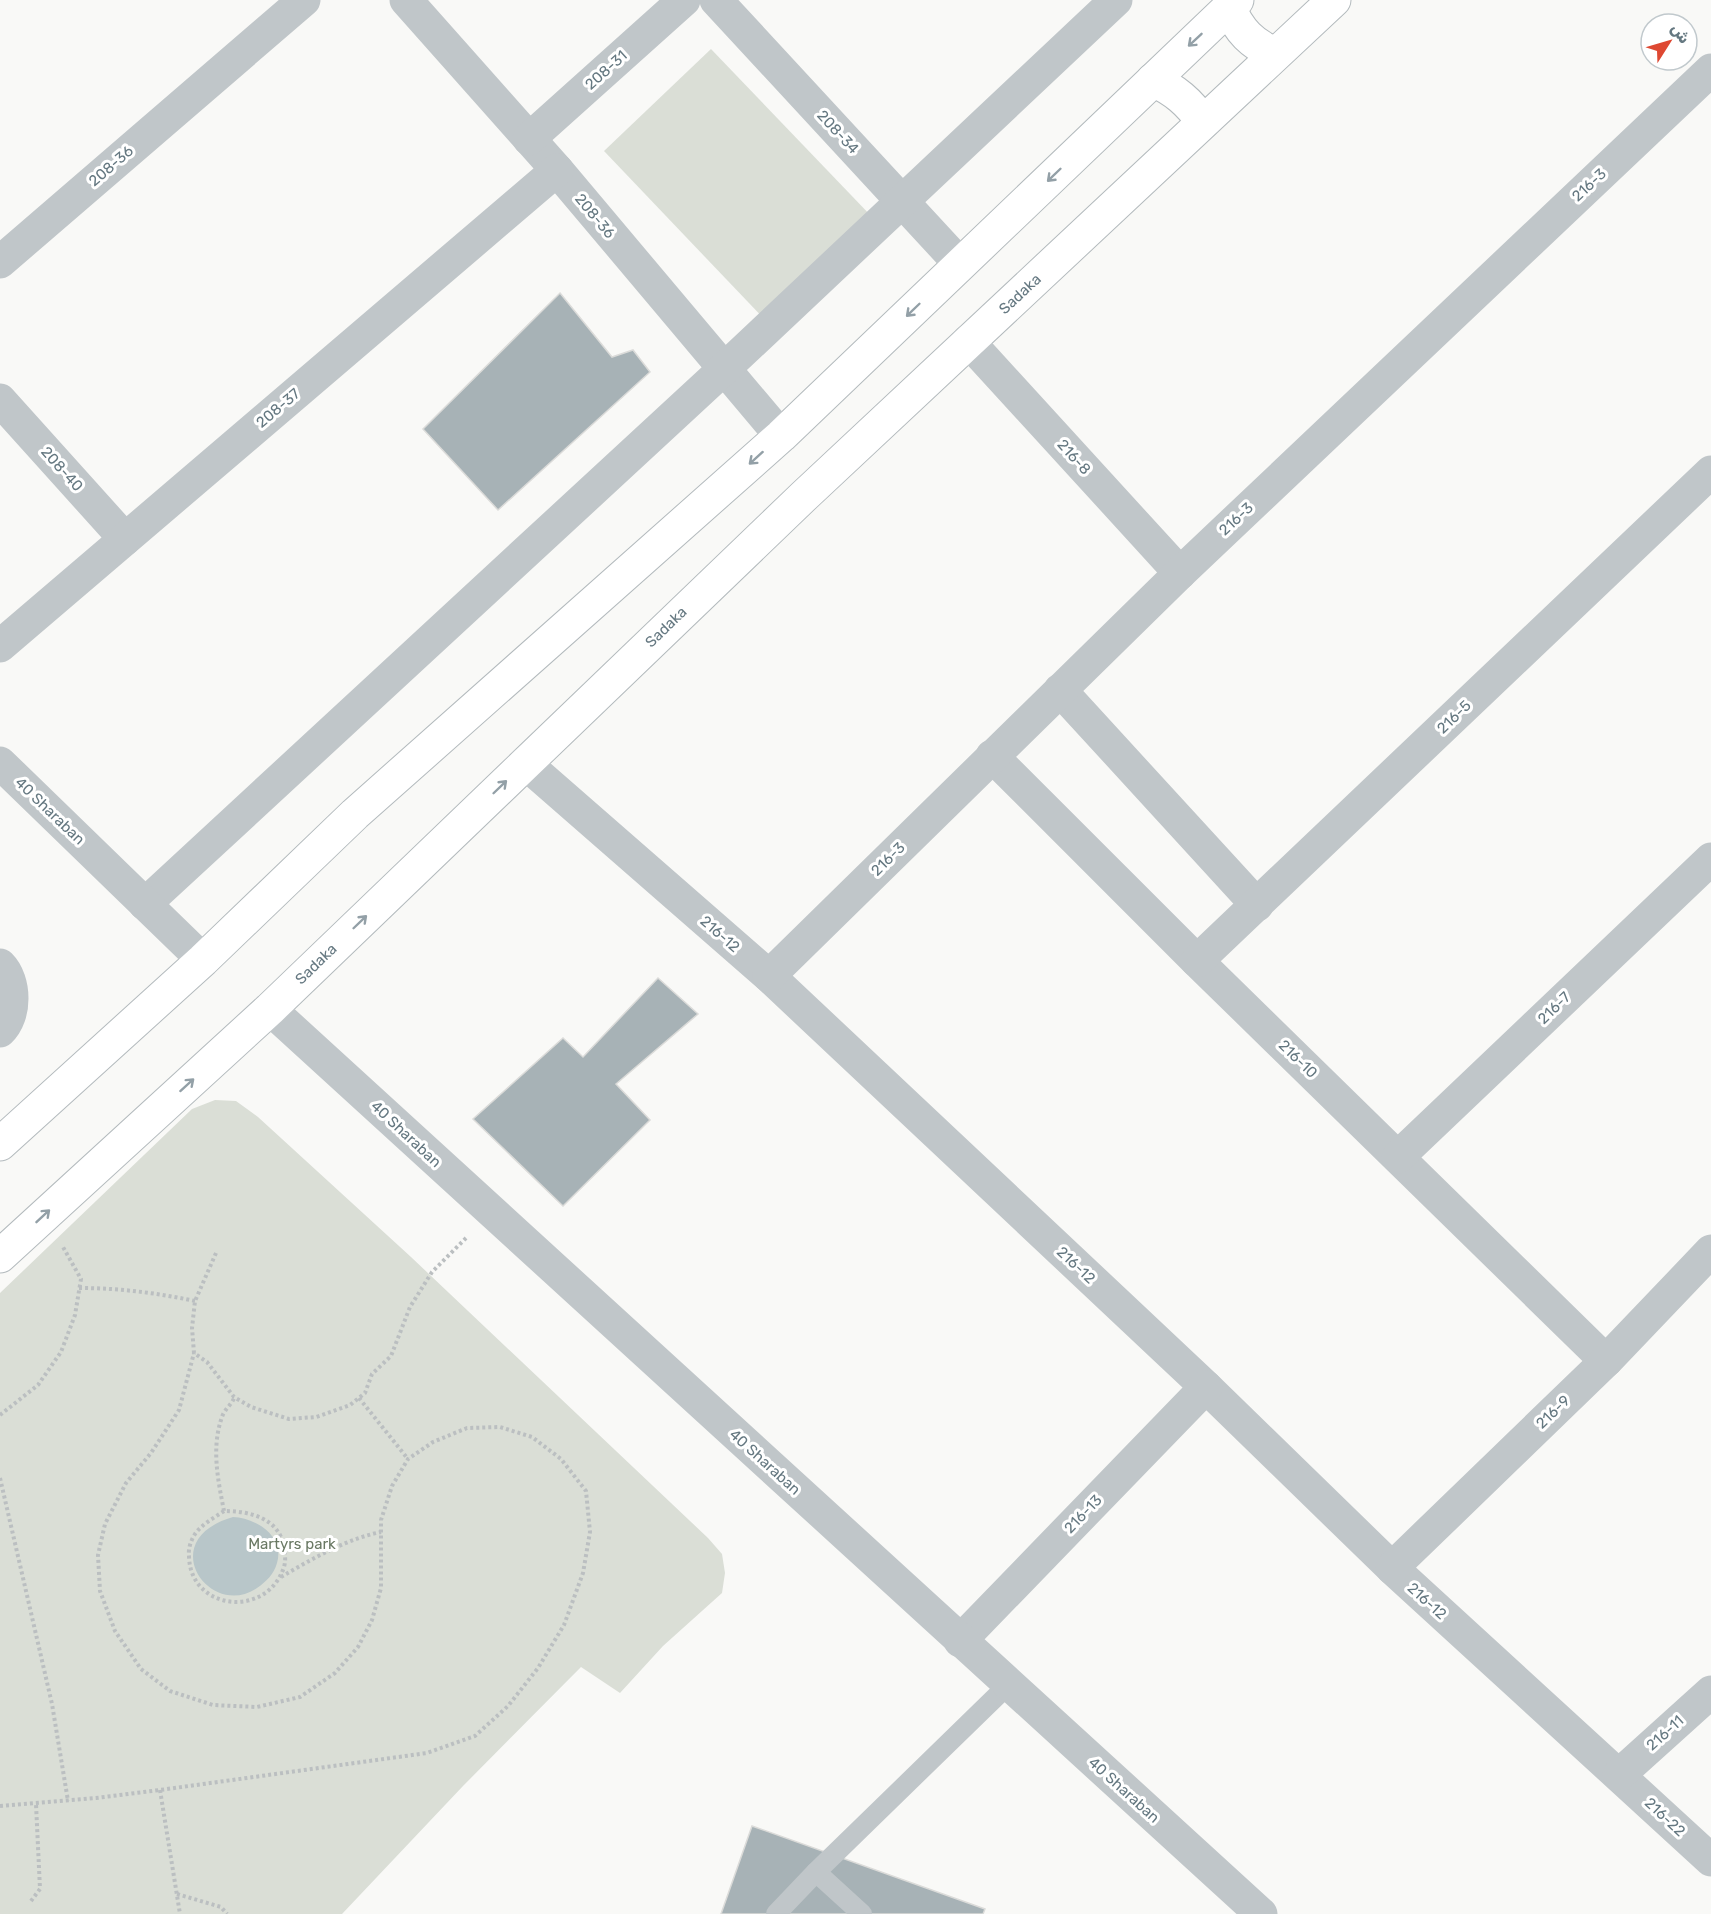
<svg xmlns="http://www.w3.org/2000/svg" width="1711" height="1914" viewBox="0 0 1711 1914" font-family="Rubik,Cairo,sans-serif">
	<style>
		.green { fill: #daded6 }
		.water { fill: #b8c6c9 }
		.building { fill: #a7b2b6; stroke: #dbdbd9; stroke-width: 1.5 }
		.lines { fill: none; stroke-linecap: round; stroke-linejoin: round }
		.secondary-casing { stroke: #b3babd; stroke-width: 35 }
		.path { stroke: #bbbfc1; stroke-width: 4; stroke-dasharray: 3 3; stroke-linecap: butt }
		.service { stroke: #c0c6c9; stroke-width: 20 }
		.minor { stroke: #c0c6c9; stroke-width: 33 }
		.tertiary { stroke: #c0c6c9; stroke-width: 33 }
		.secondary { stroke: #fff; stroke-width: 33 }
		.oneway { stroke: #93a0a7 }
		.labels { text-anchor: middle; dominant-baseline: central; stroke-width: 6; stroke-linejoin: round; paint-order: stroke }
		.street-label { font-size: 15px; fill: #657881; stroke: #fff }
		.park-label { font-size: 15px; fill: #6a7964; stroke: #fff }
	</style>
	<rect width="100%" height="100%" fill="#f9f9f7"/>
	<g class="green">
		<polygon points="711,49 874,219 767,322 604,151"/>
		<polygon points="215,1100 236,1101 258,1117 411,1257 708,1538 722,1554 725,1573 722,1593 663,1646 620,1693 581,1667 463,1786 342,1914 0,1914 0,1293 192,1109"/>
	</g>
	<path class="water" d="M233 1517C256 1518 285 1536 277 1563 274 1574 266 1582 257 1588 210 1620 153 1540 233 1517Z"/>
	<g class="building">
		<polygon points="560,293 612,357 633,350 650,372 498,510 423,429"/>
		<polygon points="658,978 698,1014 616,1084 650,1120 563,1206 473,1119 563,1038 583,1057"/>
		<polygon points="752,1826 985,1909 983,1914 721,1914"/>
	</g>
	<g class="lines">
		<g class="secondary-casing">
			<g id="secondary">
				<path d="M1229 7C1239 31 1252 44 1275 54"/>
				<path d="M1153 80C1175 90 1189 102 1203 122"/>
				<polyline points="0,1144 203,960 355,814 781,436 1237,0"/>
				<polyline points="0,1256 270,1009 804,496 1334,0"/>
			</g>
		</g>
		<g class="path">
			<polyline points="216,1253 195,1301 192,1328 194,1353 207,1362 234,1397 251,1407 289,1419 316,1417 350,1405 365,1393 372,1374 391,1356 410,1307 432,1272 468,1236"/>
			<path d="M79 1288C119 1288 157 1293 195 1301"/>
			<polyline points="359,1398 408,1459"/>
			<polyline points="0,1415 38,1385 61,1352 75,1315 81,1279 63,1247"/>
			<polyline points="0,1478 52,1704 68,1801"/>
			<path d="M224 1511C214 1518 202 1524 195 1534 191 1540 188 1549 189 1556 190 1611 267 1619 284 1567 286 1560 285 1555 284 1548 280 1518 249 1511 224 1511 218 1480 211 1448 222 1417 224 1410 232 1404 234 1398"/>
			<path d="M281 1577C312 1559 346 1539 381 1532"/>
			<polyline points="160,1790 180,1914"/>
			<polyline points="0,1806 96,1798 160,1790 427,1753 475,1736 508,1706 538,1668 564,1625 583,1573 590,1532 586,1491 561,1459 532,1437 500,1427 467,1428 433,1442 408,1459 392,1486 381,1520 381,1588 372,1620 358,1647 335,1673 300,1697 257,1707 213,1705 170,1691 141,1669 115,1631 100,1591 98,1555 105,1524 126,1483 151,1453 179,1410 194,1353"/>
			<polyline points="177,1894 221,1907 227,1914"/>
			<polyline points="31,1901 40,1889 36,1804"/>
		</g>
		<g class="service">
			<polyline points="816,1872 862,1914"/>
			<polyline points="776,1914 816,1872 1008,1685"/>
		</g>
		<g class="minor">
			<polyline points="406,0 557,170 781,436"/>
			<polyline points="716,0 960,264"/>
			<polyline points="529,139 684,0"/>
			<polyline points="0,262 304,0"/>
			<polyline points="968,341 1180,573"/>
			<polyline points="0,400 125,539"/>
			<polyline points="0,646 557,170"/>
			<polyline points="1060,690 1257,905"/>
			<polyline points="992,756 1197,961 1606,1361"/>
			<polyline points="525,763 769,976 1206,1387 1392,1568 1711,1860"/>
			<polyline points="145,904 724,369 1116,0"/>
			<polyline points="1197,961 1711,472"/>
			<path d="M0 965C16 981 16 1016 0 1031"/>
			<polyline points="769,976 1180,573 1711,70"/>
			<polyline points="1398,1157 1711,859"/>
			<polyline points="1392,1568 1606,1361 1711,1251"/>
			<polyline points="960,1641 1206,1387"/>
			<polyline points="1619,1775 1711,1692"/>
		</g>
		<g class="tertiary">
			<polyline points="0,763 203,960"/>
			<polyline points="270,1009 1261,1914"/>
		</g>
		<use href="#secondary" class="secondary"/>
	</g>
	<defs><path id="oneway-shaft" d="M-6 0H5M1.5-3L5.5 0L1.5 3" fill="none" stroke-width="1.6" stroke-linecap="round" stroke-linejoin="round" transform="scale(1.5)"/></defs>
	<g class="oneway">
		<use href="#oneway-shaft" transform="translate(1195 40) rotate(137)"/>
		<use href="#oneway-shaft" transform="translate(1054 175) rotate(136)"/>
		<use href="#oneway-shaft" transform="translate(913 310) rotate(136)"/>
		<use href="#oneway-shaft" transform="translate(756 458) rotate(138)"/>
		<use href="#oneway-shaft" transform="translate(500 787) rotate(-44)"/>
		<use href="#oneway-shaft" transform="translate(360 922) rotate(-44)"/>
		<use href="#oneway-shaft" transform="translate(187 1085) rotate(-42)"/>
		<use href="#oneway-shaft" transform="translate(43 1216) rotate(-43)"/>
	</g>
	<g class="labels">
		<g class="street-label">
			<text transform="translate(606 70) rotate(-42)">208-31</text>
			<text transform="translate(838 132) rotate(47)">208-34</text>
			<text transform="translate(111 166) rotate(-41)">208-36</text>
			<text transform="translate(1589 185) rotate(-43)">216-3</text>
			<text transform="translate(595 216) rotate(50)">208-36</text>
			<text transform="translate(1020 294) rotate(-43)">Sadaka</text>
			<text transform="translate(278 408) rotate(-40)">208-37</text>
			<text transform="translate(1074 457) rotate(48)">216-8</text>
			<text transform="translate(62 469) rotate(48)">208-40</text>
			<text transform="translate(1236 519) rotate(-43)">216-3</text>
			<text transform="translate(666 627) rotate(-44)">Sadaka</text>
			<text transform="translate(1454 717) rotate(-44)">216-5</text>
			<text transform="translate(50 811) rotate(44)">40 Sharaban</text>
			<text transform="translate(888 859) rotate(-45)">216-3</text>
			<text transform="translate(720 934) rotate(41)">216-12</text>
			<text transform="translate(316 964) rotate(-44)">Sadaka</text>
			<text transform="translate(1554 1008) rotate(-44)">216-7</text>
			<text transform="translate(1298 1059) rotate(44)">216-10</text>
			<text transform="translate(406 1134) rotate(43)">40 Sharaban</text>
			<text transform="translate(1076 1265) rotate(43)">216-12</text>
			<text transform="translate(1553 1412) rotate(-44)">216-9</text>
			<text transform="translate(765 1462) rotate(42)">40 Sharaban</text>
			<text transform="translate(1083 1514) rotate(-46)">216-13</text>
			<text transform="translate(1427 1601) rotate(42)">216-12</text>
			<text transform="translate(1665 1733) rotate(-42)">216-11</text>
			<text transform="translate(1124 1790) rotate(42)">40 Sharaban</text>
			<text transform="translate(1665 1817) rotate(43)">216-22</text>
		</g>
		<g class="park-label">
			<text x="292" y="1544">Martyrs park</text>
		</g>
	</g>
	<g transform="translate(1669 42) rotate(53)"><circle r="28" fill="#ffffff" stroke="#c1c9cd" stroke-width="1.5"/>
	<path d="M0-4.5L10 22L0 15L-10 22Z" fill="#de4832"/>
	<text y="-9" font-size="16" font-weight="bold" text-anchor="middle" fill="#657881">ش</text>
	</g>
</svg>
